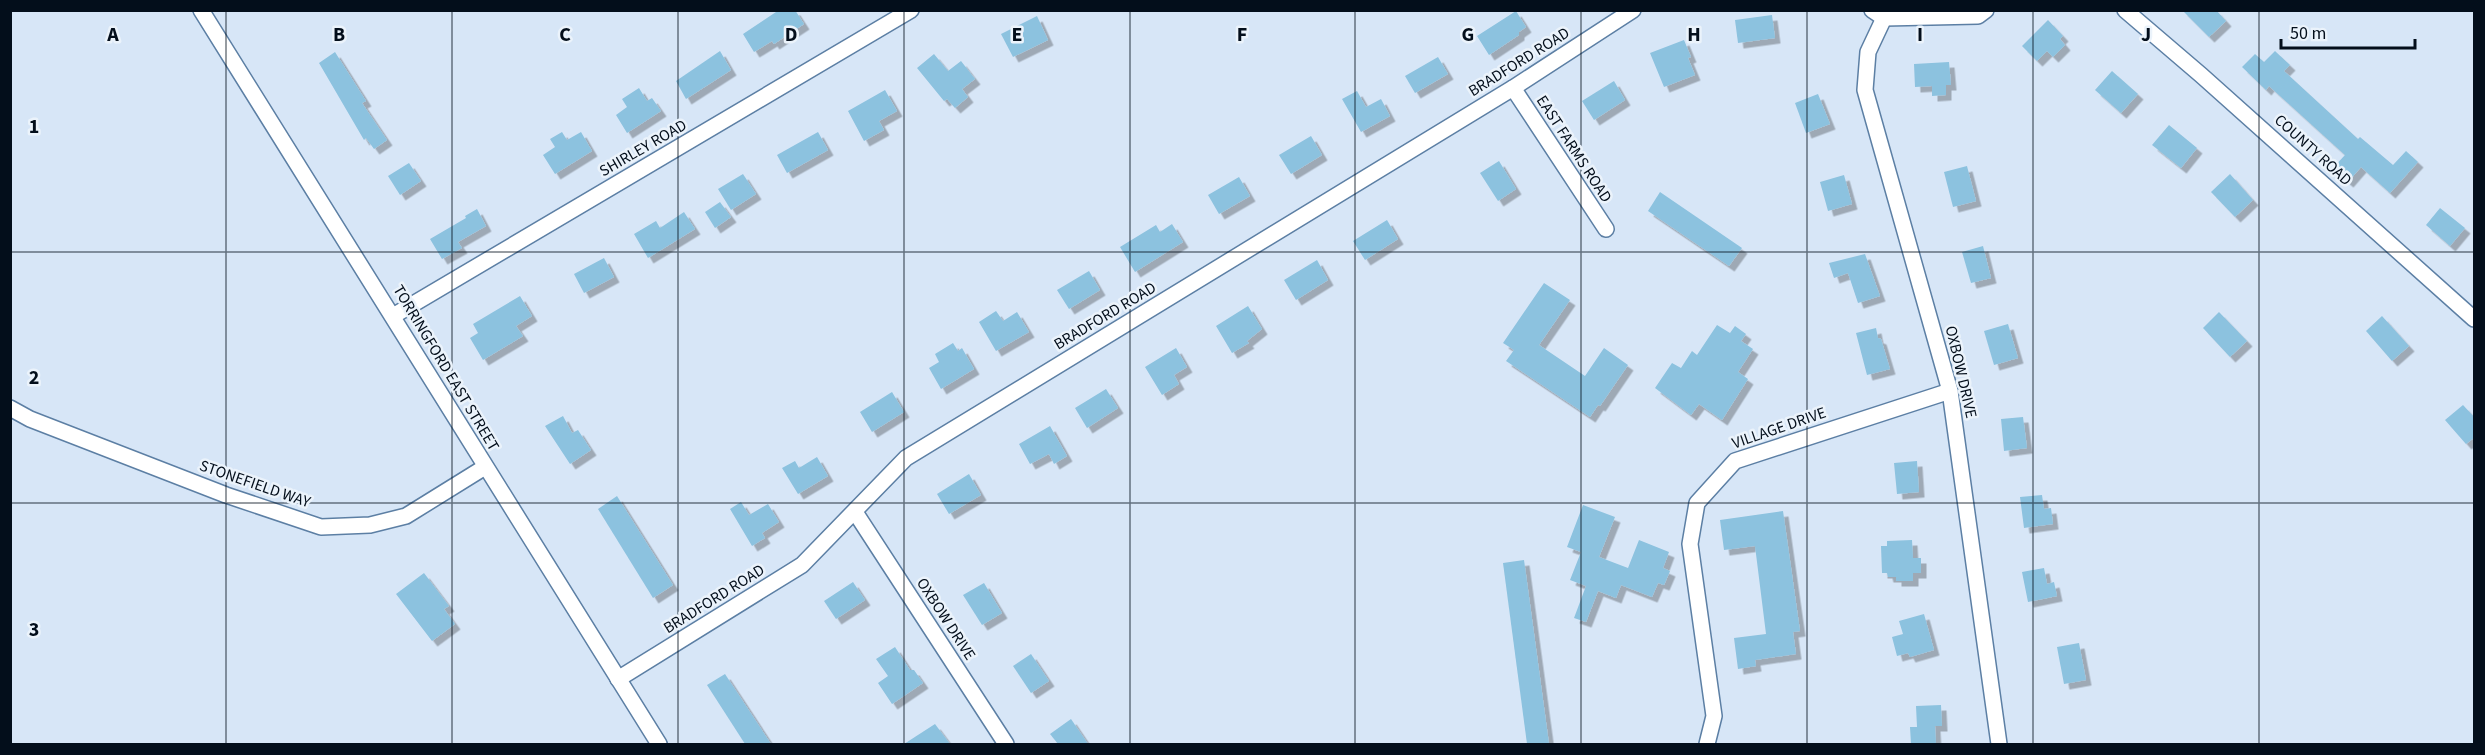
<svg xmlns="http://www.w3.org/2000/svg" width="2485" height="755" viewBox="0 0 2485 755" font-family="'Source Sans 3',sans-serif">
	<style>
		.building { fill: #8cc2df; filter: url(#shadow) }
		.lines { fill: none; stroke-linecap: round; stroke-linejoin: round }
		.minor-casing { stroke: #5c7fa4; stroke-width: 18 }
		.minor { stroke: #fff; stroke-width: 15 }
		.grid { fill: none; stroke: #030e1b; stroke-width: 1.5; stroke-opacity: 0.55 }
		.labels { text-anchor: middle; dominant-baseline: central; stroke-width: 5; stroke-linejoin: round; paint-order: stroke }
		.street-label { font-size: 16px; fill: #030e1b; stroke: #ebf3fb }
		.grid-label { font-size: 20px; text-anchor: middle; font-weight: bold; fill: #030e1b; stroke: #ebf3fb; stroke-width: 5; stroke-linejoin: round; paint-order: stroke }
	</style>
	<defs>
		<filter id="shadow"><feDropShadow dx="5.5" dy="5.5" stdDeviation="0" flood-color="#0004"/></filter>
	</defs>
	<rect width="100%" height="100%" fill="#d7e6f7"/>
	<g class="building">
		<polygon points="779,10 795,10 804,24 774,44 772,41 754,52 743,34"/>
		<polygon points="2182,10 2216,10 2226,21 2209,37"/>
		<polygon points="1516,11 1526,27 1519,32 1519,35 1489,55 1477,36"/>
		<polygon points="1772,15 1775,38 1738,43 1735,20"/>
		<polygon points="1037,16 1048,40 1013,57 1001,34"/>
		<polygon points="2048,20 2063,36 2060,39 2065,45 2053,57 2047,51 2037,61 2022,46"/>
		<polygon points="1684,40 1691,57 1688,58 1695,75 1664,87 1650,53"/>
		<polygon points="720,51 731,70 686,99 676,81"/>
		<polygon points="2275,51 2290,65 2284,71 2358,139 2360,137 2393,165 2406,151 2418,162 2390,193 2361,167 2348,182 2332,169 2345,155 2269,86 2266,90 2242,67 2255,54 2264,62"/>
		<polygon points="335,52 366,101 362,103 387,140 374,149 366,138 364,140 319,63"/>
		<polygon points="934,54 948,71 961,61 975,79 962,89 968,97 955,108 947,99 944,101 917,68"/>
		<polygon points="1438,57 1448,74 1415,93 1405,76"/>
		<polygon points="1949,62 1951,85 1946,85 1946,95 1932,96 1932,86 1915,87 1914,64"/>
		<polygon points="2112,71 2138,94 2121,113 2095,90"/>
		<polygon points="1614,81 1625,100 1594,120 1582,101"/>
		<polygon points="639,88 647,101 652,98 661,111 627,133 616,115 627,107 622,99"/>
		<polygon points="885,90 897,111 879,121 884,130 864,141 848,111"/>
		<polygon points="1357,91 1366,107 1381,99 1390,116 1361,132 1342,99"/>
		<polygon points="1818,94 1830,124 1806,133 1795,103"/>
		<polygon points="2169,125 2197,148 2181,168 2152,145"/>
		<polygon points="562,132 567,140 581,132 592,151 555,174 543,155 555,147 550,139"/>
		<polygon points="818,132 828,150 787,173 777,155"/>
		<polygon points="1311,136 1322,155 1291,174 1279,155"/>
		<polygon points="1499,161 1516,189 1498,201 1480,173"/>
		<polygon points="409,163 421,181 400,195 388,176"/>
		<polygon points="1967,166 1976,201 1953,207 1944,172"/>
		<polygon points="743,174 756,194 731,210 718,189"/>
		<polygon points="2230,174 2253,200 2235,217 2211,192"/>
		<polygon points="1844,175 1852,204 1828,211 1820,182"/>
		<polygon points="1239,177 1250,196 1219,214 1208,195"/>
		<polygon points="1660,192 1742,248 1729,266 1648,211"/>
		<polygon points="720,202 731,217 715,228 705,212"/>
		<polygon points="2440,208 2465,228 2450,246 2426,225"/>
		<polygon points="477,209 486,226 458,242 462,248 442,259 430,239 466,218 465,216"/>
		<polygon points="684,212 695,229 648,258 634,234 656,221 660,228"/>
		<polygon points="1387,220 1398,239 1365,260 1353,241"/>
		<polygon points="1172,224 1183,242 1135,272 1120,247 1156,225 1160,232"/>
		<polygon points="1983,246 1991,278 1971,283 1962,252"/>
		<polygon points="1865,254 1880,296 1858,303 1848,273 1834,278 1829,263"/>
		<polygon points="604,258 614,277 584,293 574,274"/>
		<polygon points="1317,260 1328,280 1296,300 1284,280"/>
		<polygon points="1089,271 1100,290 1069,309 1057,290"/>
		<polygon points="1544,283 1570,300 1539,345 1585,376 1604,348 1628,365 1600,406 1598,405 1590,417 1506,361 1514,350 1503,343"/>
		<polygon points="520,296 532,316 516,326 523,336 483,360 470,338 478,333 473,324"/>
		<polygon points="1248,306 1262,329 1247,341 1249,343 1232,353 1216,326"/>
		<polygon points="996,311 1003,321 1017,312 1029,332 996,351 979,322"/>
		<polygon points="2219,312 2247,341 2230,357 2203,328"/>
		<polygon points="2382,316 2409,346 2392,361 2366,331"/>
		<polygon points="2008,324 2018,358 1994,365 1984,331"/>
		<polygon points="1717,325 1730,333 1735,326 1746,334 1741,341 1753,349 1738,372 1748,379 1722,420 1699,404 1691,415 1655,388 1672,363 1681,368 1692,351 1697,355"/>
		<polygon points="1876,328 1878,338 1881,339 1890,369 1867,375 1856,333"/>
		<polygon points="953,343 958,351 962,348 974,369 941,389 929,368 939,362 935,354"/>
		<polygon points="1176,348 1187,367 1174,375 1179,384 1162,395 1145,367"/>
		<polygon points="1106,389 1118,408 1087,428 1075,408"/>
		<polygon points="892,392 904,412 872,432 860,412"/>
		<polygon points="2463,405 2475,418 2475,437 2466,444 2445,420"/>
		<polygon points="563,416 572,433 578,430 591,450 570,464 545,426"/>
		<polygon points="2023,417 2027,448 2004,451 2001,419"/>
		<polygon points="1050,426 1067,456 1054,464 1049,454 1030,464 1019,444"/>
		<polygon points="817,457 828,476 798,494 782,468 795,461 799,468"/>
		<polygon points="1917,461 1919,492 1897,494 1894,463"/>
		<polygon points="969,474 981,495 949,514 937,494"/>
		<polygon points="2042,495 2044,509 2051,508 2053,524 2024,528 2020,497"/>
		<polygon points="617,496 673,585 653,598 598,509"/>
		<polygon points="741,502 749,515 768,504 779,522 762,533 765,538 752,546 730,509"/>
		<polygon points="1583,505 1615,517 1599,557 1628,568 1639,540 1669,552 1663,568 1670,571 1664,585 1658,583 1652,597 1621,585 1616,598 1598,591 1586,622 1574,618 1586,586 1570,580 1581,552 1567,547"/>
		<polygon points="1783,511 1800,631 1793,632 1796,654 1755,660 1756,666 1738,669 1734,638 1766,634 1755,546 1724,550 1720,520"/>
		<polygon points="1912,540 1913,558 1921,558 1921,573 1913,573 1913,581 1896,581 1896,577 1888,577 1887,573 1882,573 1881,546 1887,546 1887,541"/>
		<polygon points="1524,560 1549,744 1527,744 1503,563"/>
		<polygon points="2044,568 2047,584 2054,582 2057,596 2028,602 2022,572"/>
		<polygon points="424,573 449,606 444,609 455,624 432,641 396,594"/>
		<polygon points="853,582 865,600 836,619 824,601"/>
		<polygon points="984,583 1002,613 982,625 963,595"/>
		<polygon points="1924,614 1934,650 1910,657 1908,653 1897,656 1892,637 1903,634 1899,621"/>
		<polygon points="2079,643 2086,680 2064,684 2057,647"/>
		<polygon points="895,647 910,670 914,670 923,683 892,704 878,683 888,676 876,659"/>
		<polygon points="1031,654 1049,681 1031,693 1013,666"/>
		<polygon points="725,674 771,744 745,744 707,685"/>
		<polygon points="1941,705 1942,726 1935,726 1936,744 1911,744 1910,727 1917,727 1916,706"/>
		<polygon points="1071,719 1088,744 1058,744 1050,734"/>
		<polygon points="935,724 950,744 904,744"/>
	</g>
	<g class="lines">
		<g class="minor-casing">
			<g id="minor">
				<polyline points="201,10 659,744"/>
				<polyline points="1872,10 1884,18 1978,16 1986,10"/>
				<polyline points="2125,10 2201,75 2474,319"/>
				<polyline points="1884,18 1868,52 1865,90 1950,391 1999,744"/>
				<polyline points="1513,88 1606,229"/>
				<polyline points="393,316 911,10"/>
				<polyline points="10,408 30,419 226,495 321,527 370,525 406,516 485,467"/>
				<polyline points="855,512 1006,744"/>
				<polyline points="618,679 802,565 906,458 1513,88 1633,10"/>
				<polyline points="1707,744 1714,716 1690,544 1697,503 1735,461 1950,391"/>
			</g>
		</g>
		<use href="#minor" class="minor"/>
	</g>
	<path class="grid" d="M226 10V744M452 10V744M678 10V744M904 10V744M1130 10V744M1355 10V744M1581 10V744M1807 10V744M2033 10V744M2259 10V744M10 252H2474M10 503H2474"/>
	<g class="labels">
		<g class="street-label">
			<text transform="translate(1519 62) rotate(-32)">BRADFORD ROAD</text>
			<text transform="translate(643 148) rotate(-30)">SHIRLEY ROAD</text>
			<text transform="translate(1574 149) rotate(57)">EAST FARMS ROAD</text>
			<text transform="translate(2313 150) rotate(42)">COUNTY ROAD</text>
			<text transform="translate(1105 316) rotate(-31)">BRADFORD ROAD</text>
			<text transform="translate(446 368) rotate(59)">TORRINGFORD EAST STREET</text>
			<text transform="translate(1961 372) rotate(77)">OXBOW DRIVE</text>
			<text transform="translate(1779 428) rotate(-19)">VILLAGE DRIVE</text>
			<text transform="translate(255 484) rotate(19)">STONEFIELD WAY</text>
			<text transform="translate(714 599) rotate(-32)">BRADFORD ROAD</text>
			<text transform="translate(946 619) rotate(57)">OXBOW DRIVE</text>
		</g>
	</g>
	<g class="grid-label">
		<text x="113" y="41">A</text>
		<text x="339" y="41">B</text>
		<text x="565" y="41">C</text>
		<text x="791" y="41">D</text>
		<text x="1017" y="41">E</text>
		<text x="1242" y="41">F</text>
		<text x="1468" y="41">G</text>
		<text x="1694" y="41">H</text>
		<text x="1920" y="41">I</text>
		<text x="2146" y="41">J</text>
		<text x="34" y="133">1</text>
		<text x="34" y="384">2</text>
		<text x="34" y="636">3</text>
	</g>
	<rect width="2485" height="755" fill="none" stroke="#030e1b" stroke-width="24"/>
	<path d="M2281 39v9h134v-9" fill="none" stroke="#030e1b" stroke-width="3"/>
	<text x="2290" y="39" font-size="18" fill="#030e1b" stroke="#ebf3fb" stroke-width="4.5" paint-order="stroke">50 m</text>
</svg>
